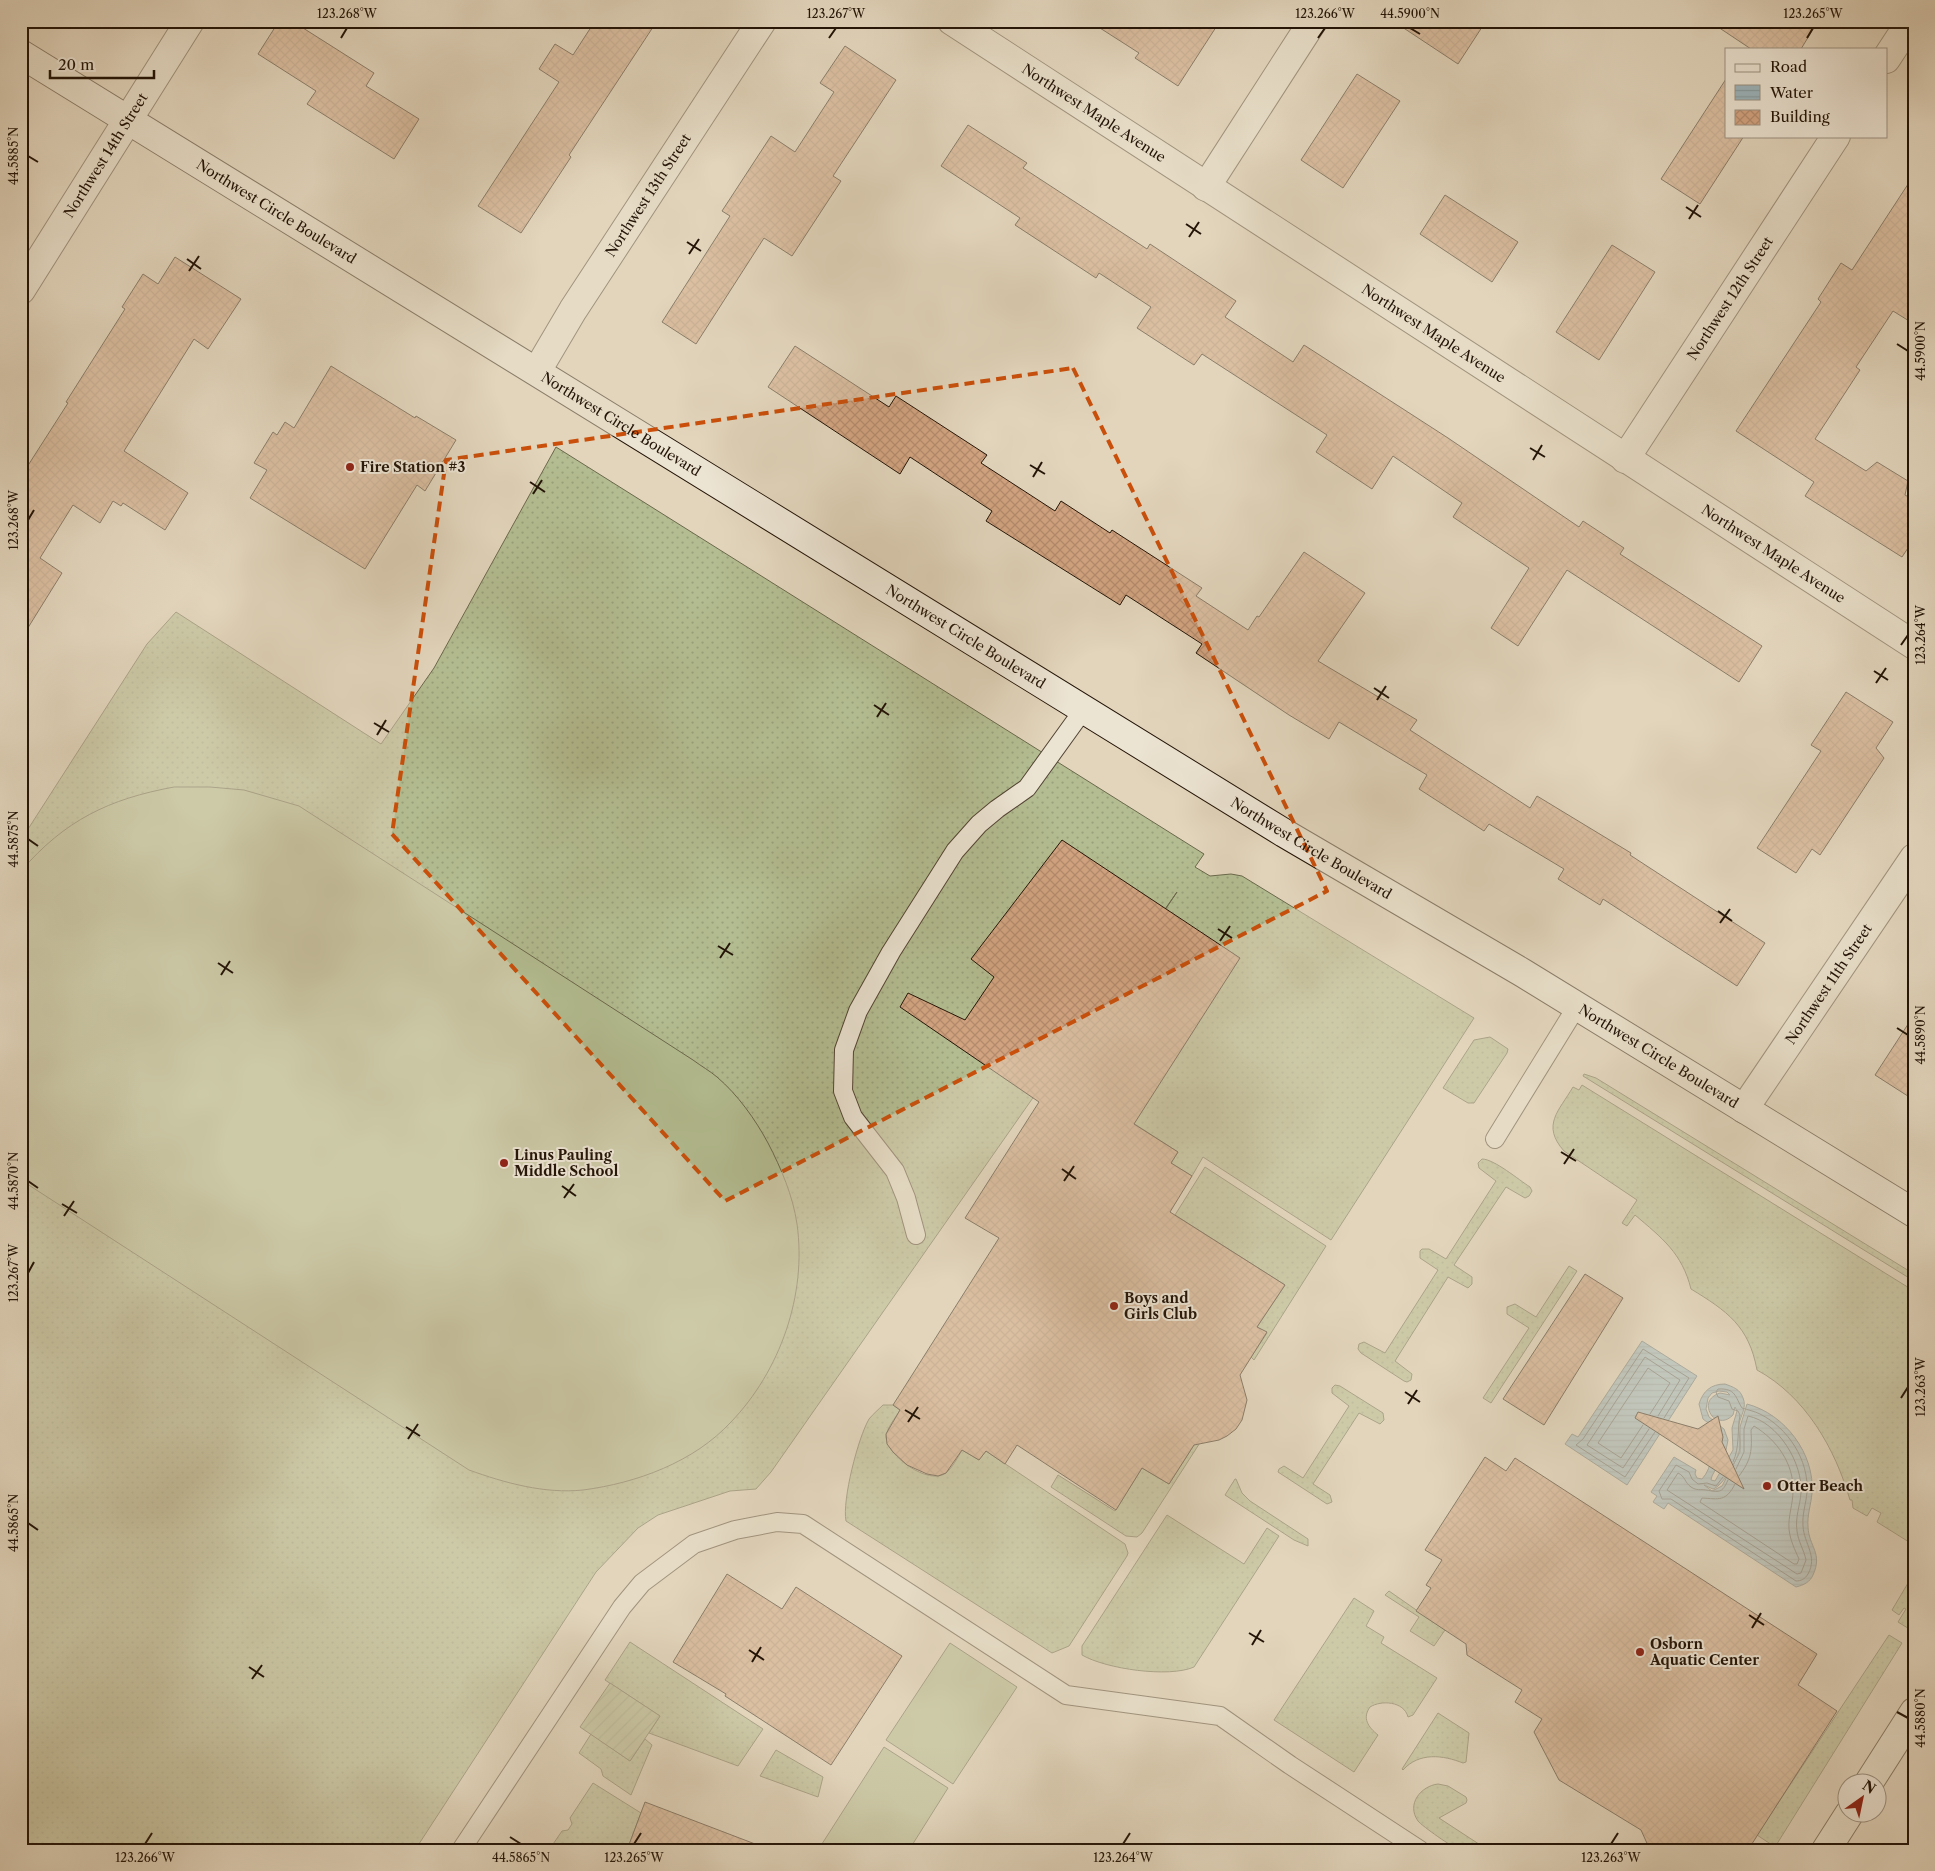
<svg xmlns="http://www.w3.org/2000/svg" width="1935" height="1871" viewBox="0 0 1935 1871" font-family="'Libre Caslon Text',serif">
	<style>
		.grass { fill: url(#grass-dots); stroke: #6b684c }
		.garden { fill: url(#garden-furrows); stroke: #6b684c }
		.pitch { fill: #b3bd91; stroke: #6b684c }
		.water { fill: url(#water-rules); stroke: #6c7574; fill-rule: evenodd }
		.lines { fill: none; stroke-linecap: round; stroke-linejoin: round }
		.shore { stroke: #606462; stroke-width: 1 }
		.building { fill: url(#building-cross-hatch); stroke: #231407 }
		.lane-casing { stroke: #534434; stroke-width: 20 }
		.street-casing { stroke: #534434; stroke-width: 30 }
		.secondary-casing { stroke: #231407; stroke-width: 30 }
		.lane { stroke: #ece4d3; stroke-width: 18 }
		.street { stroke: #ece4d3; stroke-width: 28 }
		.secondary { stroke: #ece4d3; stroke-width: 28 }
		.marked { fill: none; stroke: #ca4f0b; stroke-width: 4; stroke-dasharray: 10 6; stroke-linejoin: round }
		.ticks { fill: none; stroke: #231407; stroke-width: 2 }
		.poi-dot { fill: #8f2418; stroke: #ece4d3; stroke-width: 2 }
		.labels { text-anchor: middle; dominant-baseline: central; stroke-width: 4; stroke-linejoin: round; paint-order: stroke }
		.street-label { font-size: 14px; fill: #231407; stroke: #ece4d3 }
		.poi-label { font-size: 14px; font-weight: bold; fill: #231407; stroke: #ece4d3; text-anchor: start }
		.neatline { fill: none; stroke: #231407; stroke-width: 2 }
		.ticks-label { font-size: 12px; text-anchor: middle; fill: #231407 }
	</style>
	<defs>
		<pattern id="grass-dots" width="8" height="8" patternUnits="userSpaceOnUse" patternTransform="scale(1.25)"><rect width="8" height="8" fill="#b3bd91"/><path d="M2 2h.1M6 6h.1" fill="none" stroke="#9aa27c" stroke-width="1.8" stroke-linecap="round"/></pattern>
		<pattern id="garden-furrows" width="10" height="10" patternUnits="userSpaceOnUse" patternTransform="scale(1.25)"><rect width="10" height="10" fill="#b3bd91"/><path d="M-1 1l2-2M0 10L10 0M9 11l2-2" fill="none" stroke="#9aa27c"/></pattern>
		<pattern id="water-rules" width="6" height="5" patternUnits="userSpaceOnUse" patternTransform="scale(1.25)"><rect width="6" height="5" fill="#9cb5bd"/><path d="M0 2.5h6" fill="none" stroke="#869ba1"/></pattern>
		<pattern id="building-cross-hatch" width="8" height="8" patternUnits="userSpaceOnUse" patternTransform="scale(1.25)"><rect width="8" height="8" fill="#d2a481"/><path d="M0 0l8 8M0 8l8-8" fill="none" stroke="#b48c6e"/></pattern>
	</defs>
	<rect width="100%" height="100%" fill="#e2d5bc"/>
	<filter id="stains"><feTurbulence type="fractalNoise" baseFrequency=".004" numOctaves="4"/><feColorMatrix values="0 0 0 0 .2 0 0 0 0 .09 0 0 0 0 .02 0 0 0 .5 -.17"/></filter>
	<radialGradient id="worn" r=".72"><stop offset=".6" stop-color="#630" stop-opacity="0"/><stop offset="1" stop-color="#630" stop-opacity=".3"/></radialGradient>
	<g class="grass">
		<polygon points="556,447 1204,854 1195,867 1210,876 1231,874 1242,876 1474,1018 1331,1240 1203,1157 1192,1176 1171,1163 1178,1152 1056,1073 1177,892 771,1472 756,1489 730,1491 658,1515 638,1528 596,1572 415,1850 21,1850 21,840 147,644 176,612 381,744 434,668"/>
		<polygon points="1490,1037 1508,1049 1507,1053 1474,1103 1468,1103 1443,1088 1474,1040"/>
		<polygon points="1584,1074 1596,1078 1914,1274 1914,1281 1583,1076"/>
		<path d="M1582 1085 1914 1291V1549L1909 1542 1877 1522 1881 1513 1872 1508 1867 1516 1853 1508 1852 1500H1850C1835 1448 1805 1396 1757 1370 1749 1326 1727 1311 1691 1289 1682 1253 1662 1238 1635 1215L1627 1226 1622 1223 1637 1200 1564 1151C1541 1125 1559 1111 1573 1087L1579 1090Z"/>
		<path d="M1482 1159C1494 1159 1519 1180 1530 1187L1532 1191 1529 1196 1525 1198 1506 1187 1454 1265 1472 1277V1284L1468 1288 1448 1277 1395 1361 1412 1374 1411 1380 1407 1382 1404 1381 1361 1353 1358 1349 1359 1344 1364 1342 1385 1353 1438 1270 1420 1258V1251L1422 1249H1429L1446 1259 1496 1181 1479 1168 1478 1163Z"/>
		<polygon points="1205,1167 1326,1246 1254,1360 1251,1357 1267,1333 1257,1327 1285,1285 1175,1215"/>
		<polygon points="1569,1266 1577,1271 1491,1403 1483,1398 1529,1328 1507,1314 1507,1307 1515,1304 1536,1317"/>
		<polygon points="1335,1385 1340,1386 1383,1413 1384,1420 1380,1424 1359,1413 1313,1484 1330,1495 1332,1502 1327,1504 1278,1472 1279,1469 1284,1466 1303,1478 1349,1406 1332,1393 1332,1388"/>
		<path d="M883 1405H893L900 1410C896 1417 886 1429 886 1437 887 1456 929 1486 946 1473 952 1468 958 1457 962 1450L979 1460 986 1451 1125 1544 1128 1553 1127 1556 1069 1646 1052 1653 846 1521C842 1500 858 1438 869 1419 873 1414 879 1409 883 1405Z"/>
		<polygon points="1199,1437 1203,1438 1142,1533 1137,1537 1126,1536 1051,1487 1058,1475 1115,1511 1142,1468 1169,1484"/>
		<polygon points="1235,1479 1236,1479 1242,1493 1250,1501 1308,1539 1308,1546 1294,1540 1225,1495"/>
		<path d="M1167 1515 1244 1564 1267 1528 1279 1536 1194 1667C1169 1678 1106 1669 1082 1655V1646Z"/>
		<polygon points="1914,1573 1914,1625 1911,1630 1898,1622 1906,1609 1904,1608 1899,1615 1892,1610"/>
		<polygon points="1389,1591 1445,1630 1434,1646 1410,1631 1419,1617 1385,1595"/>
		<path d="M1354 1598 1374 1611 1366 1626 1384 1637 1381 1643 1437 1678 1413 1715 1408 1717C1404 1701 1381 1700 1370 1707 1362 1718 1368 1727 1378 1735L1354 1772 1274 1720Z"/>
		<polygon points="1889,1635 1902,1643 1775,1847 1757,1835"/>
		<polygon points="630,1642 763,1729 738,1766 649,1733 660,1716 605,1680"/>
		<path d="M1438 1713 1469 1733 1466 1762 1463 1763C1443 1755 1419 1752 1403 1770L1402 1769Z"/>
		<polygon points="591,1734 630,1761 645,1739 652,1745 631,1795 603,1776 601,1769 579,1753"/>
		<polygon points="776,1750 823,1777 818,1797 760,1776"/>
		<polygon points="593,1783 641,1813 627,1850 549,1850 562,1831 568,1830 572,1824 570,1818"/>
		<path d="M1438 1784 1448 1786 1466 1797 1467 1800 1466 1803 1439 1818 1488 1850C1479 1850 1468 1852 1460 1850 1453 1848 1422 1826 1418 1821 1406 1804 1421 1786 1438 1784Z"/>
	</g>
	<polygon class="garden" points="610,1683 660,1716 630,1761 580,1727"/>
	<g class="pitch">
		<path d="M174 787H210L244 790 299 806 693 1060C701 1066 710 1071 717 1077 738 1095 755 1119 768 1143 781 1168 793 1196 797 1224 807 1295 780 1371 731 1422 694 1462 637 1483 583 1490 545 1494 505 1483 469 1470L21 1180V871C65 820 109 799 174 787Z"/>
		<polygon points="950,1643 1017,1687 953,1784 886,1740"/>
		<polygon points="884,1747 948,1788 909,1850 824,1850 820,1847"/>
	</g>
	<g class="water">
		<polygon points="1642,1341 1697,1376 1627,1485 1565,1444 1572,1434 1578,1437"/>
		<path d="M1725 1384C1733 1387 1740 1389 1743 1398 1747 1407 1741 1415 1739 1424 1738 1432 1741 1440 1740 1448 1738 1459 1723 1486 1713 1489L1704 1485 1712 1491 1722 1486 1740 1452V1427L1747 1404C1785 1414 1815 1454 1812 1493 1811 1505 1807 1515 1808 1527 1809 1547 1823 1553 1813 1575 1810 1582 1804 1585 1796 1587L1668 1503 1664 1509 1653 1502 1657 1496 1651 1492 1674 1457 1696 1470 1695 1474 1697 1478 1702 1479C1713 1468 1713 1445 1716 1429L1703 1419 1699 1404C1703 1391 1711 1384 1725 1384ZM1719 1391 1727 1392 1730 1395 1720 1393C1708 1397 1705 1406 1712 1416 1719 1422 1726 1422 1733 1415L1735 1407 1737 1411 1732 1428 1733 1450 1715 1481 1711 1480 1712 1476 1726 1450 1728 1440 1724 1429 1709 1417 1706 1409 1708 1398 1712 1393Z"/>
	</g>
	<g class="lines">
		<g class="shore">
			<polyline points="1643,1425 1621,1458 1598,1443 1648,1368 1670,1383 1650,1414"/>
			<polyline points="1649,1429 1623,1468 1587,1445 1645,1357 1680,1380 1658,1416"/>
			<polyline points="1655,1432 1625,1477 1576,1445 1583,1439 1643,1349 1689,1378 1664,1418"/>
			<path d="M1723 1477 1716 1486 1707 1483 1698 1484 1692 1479 1689 1472 1676 1465 1659 1491 1662 1499H1671L1796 1581C1801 1581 1805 1579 1808 1574 1818 1556 1804 1544 1803 1526 1802 1514 1806 1504 1807 1492 1809 1460 1788 1428 1760 1414 1754 1411 1748 1410 1742 1408 1735 1397 1736 1388 1718 1389L1716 1392 1718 1397 1729 1401 1732 1409 1738 1411 1740 1415C1737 1431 1740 1447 1733 1462"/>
			<path d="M1728 1480C1722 1494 1719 1492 1706 1490 1700 1489 1697 1491 1691 1487 1685 1483 1685 1476 1678 1473L1667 1490 1797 1574 1801 1573 1806 1560C1804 1550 1798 1541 1797 1531 1795 1517 1800 1506 1801 1493 1803 1463 1778 1422 1748 1416L1744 1429V1452L1736 1469"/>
			<path d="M1735 1484C1726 1502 1719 1499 1702 1498L1700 1502 1794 1564H1797L1799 1559C1795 1550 1790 1540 1789 1529 1788 1516 1793 1504 1793 1491 1794 1464 1777 1440 1754 1426L1751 1430C1752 1450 1752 1459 1739 1476"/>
		</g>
	</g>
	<g class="building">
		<polygon points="279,21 292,21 374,73 366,86 419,119 394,159 307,104 316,91 258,54"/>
		<polygon points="595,21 657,21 569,155 571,157 521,233 478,206 559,82 539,69 555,44 573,55"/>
		<polygon points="1089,21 1220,21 1178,86 1135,58 1139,53"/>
		<polygon points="1393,21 1486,21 1458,64"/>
		<polygon points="1709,21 1818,21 1801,49 1751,49"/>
		<polygon points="845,46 896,80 833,176 841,181 792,256 764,238 696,344 662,322 730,216 722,211 771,136 795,152 834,92 820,83"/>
		<polygon points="1357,74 1400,101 1343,188 1301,160"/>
		<polygon points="1726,79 1726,136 1744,136 1700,204 1661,179"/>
		<polygon points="968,125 1027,163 1023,168 1147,249 1150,244 1236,301 1225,317 1293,362 1304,345 1448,438 1579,527 1583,521 1624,548 1620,554 1762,646 1739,682 1567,570 1518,646 1491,628 1529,568 1453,517 1462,503 1393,456 1372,489 1316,452 1327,435 1202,354 1194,365 1137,328 1151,307 1099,273 1096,278 1015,225 1020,218 941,166"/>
		<polygon points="1914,175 1914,324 1893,311 1856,367 1860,370 1815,439 1866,471 1877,462 1908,481 1905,495 1914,500 1914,539 1902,557 1805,496 1814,482 1736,431 1821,302 1818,299 1841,263 1852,270"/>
		<polygon points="1445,195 1518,242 1492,282 1420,234"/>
		<polygon points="1612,245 1655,272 1599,360 1556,332"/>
		<polygon points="175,257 241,299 208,349 194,339 124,451 188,493 165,530 123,503 121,506 113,501 100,523 73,505 40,558 62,573 21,639 21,482 29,469 27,467 68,403 66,402 125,309 122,307 143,274 158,284"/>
		<polygon points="795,346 889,407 896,396 987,455 981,463 1055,511 1061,501 1110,533 1112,530 1202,588 1196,596 1248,630 1257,616 1259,617 1304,552 1365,593 1318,661 1417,720 1410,730 1530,808 1537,796 1631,853 1630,855 1765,943 1737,986 1603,899 1600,905 1558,879 1564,869 1489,824 1484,831 1419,789 1427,775 1339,722 1329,739 1289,715 1196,653 1202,644 1126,595 1120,605 986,521 992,511 910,457 900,474 768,387"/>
		<polygon points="331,366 415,418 416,416 456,440 425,491 417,485 365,569 250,498 267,470 254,463 273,432 277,435 285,422 294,428"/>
		<polygon points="1846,692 1893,722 1876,748 1884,758 1820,855 1812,849 1796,873 1757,848 1821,751 1811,745"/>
		<polygon points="1062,840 1240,958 1134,1124 1178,1152 1171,1163 1192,1176 1170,1212 1285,1285 1257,1327 1267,1332 1240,1375 1247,1400 1242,1420 1236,1429 1227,1436 1219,1440 1194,1445 1169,1484 1142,1468 1116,1510 1017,1445 1005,1464 986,1451 979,1460 962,1450 946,1473 938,1476 927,1474 907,1465 893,1452 887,1444 886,1434 900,1410 893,1405 999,1238 965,1218 1039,1102 900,1007 908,993 965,1020 994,977 971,959"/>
		<polygon points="1914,1015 1914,1100 1875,1075"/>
		<polygon points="1585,1274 1623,1298 1544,1425 1503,1399"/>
		<polygon points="1638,1412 1698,1429 1718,1416 1723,1437 1722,1442 1744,1489 1635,1418"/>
		<polygon points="1485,1457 1506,1471 1515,1458 1817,1654 1798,1685 1837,1711 1748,1850 1650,1850 1641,1830 1559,1780 1534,1732 1542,1719 1515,1702 1522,1690 1467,1655 1466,1644 1416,1611 1431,1588 1426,1585 1442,1560 1425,1550"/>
		<polygon points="727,1574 782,1609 796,1587 902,1656 831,1765 725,1696 726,1694 673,1662"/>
		<polygon points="645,1802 763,1847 763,1850 627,1850"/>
	</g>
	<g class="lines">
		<g class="lane-casing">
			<g id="lane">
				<polyline points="1495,1139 1577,1006"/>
				<polyline points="916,1235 906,1198 895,1171 853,1117 843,1091 844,1050 858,1011 891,952 955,851 979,824 997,809 1027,788 1084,709"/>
				<polyline points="461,1850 622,1607 642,1583 694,1544 735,1530 777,1522 803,1524 1066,1695 1220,1716 1290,1765 1420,1850"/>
			</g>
		</g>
		<g class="street-casing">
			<g id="street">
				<path id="s1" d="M952 21 1914 645"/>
				<polyline points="1886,59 1911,21"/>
				<polyline points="1206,187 1313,21"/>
				<path id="s2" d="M21 290 190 21"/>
				<path id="s3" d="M537 371 573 310 762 21"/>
				<path id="s4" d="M1625 459 1836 136"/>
				<path id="s5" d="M1744 1109 1914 858"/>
			</g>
		</g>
		<g class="secondary-casing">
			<g id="secondary">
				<path id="s6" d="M21 54 1284 833 1523 973 1914 1213"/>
				<polyline points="1868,1784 1914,1712"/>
				<polyline points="1826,1850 1849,1814"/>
			</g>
		</g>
		<use href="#lane" class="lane"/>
		<use href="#street" class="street"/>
		<use href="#secondary" class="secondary"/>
	</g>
	<path d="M0 0H1935V1871H0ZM1073 368 1327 891 725 1201 392 834 446 460Z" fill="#e2d5bc" fill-opacity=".55" fill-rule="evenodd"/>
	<path class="marked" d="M1073 368 1327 891 725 1201 392 834 446 460Z"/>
	<path class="ticks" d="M1410 28 1420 34M341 38 347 28M829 38 836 28M1318 38 1325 28M1807 38 1813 28M28 156 38 162M1686 207 1701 217M1689 219 1698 205M1186 224 1201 234M1189 237 1199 222M687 242 701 251M689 254 699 239M187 259 201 269M189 271 199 256M1897 344 1908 351M1530 448 1545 457M1533 460 1542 445M1030 465 1045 474M1033 477 1042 462M530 482 545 492M533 494 542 480M28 520 34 510M1901 645 1908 635M1874 671 1888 680M1876 683 1886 668M1374 688 1389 698M1377 700 1386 686M874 705 889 715M877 717 886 703M374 723 389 732M377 735 386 720M28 839 38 846M1718 911 1732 921M1720 923 1730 909M1218 929 1232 938M1220 941 1230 926M718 946 733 955M720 958 730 943M218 963 233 973M221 975 230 961M1897 1028 1908 1035M1561 1152 1576 1161M1564 1164 1574 1149M1062 1169 1076 1179M28 1181 38 1188M1064 1181 1074 1166M562 1186 576 1196M564 1198 574 1184M62 1204 77 1213M64 1216 74 1201M28 1273 34 1262M1405 1392 1420 1402M1901 1398 1908 1387M1408 1404 1417 1390M905 1410 920 1419M908 1422 918 1407M406 1427 420 1436M408 1439 418 1424M28 1523 38 1530M1749 1615 1764 1625M1752 1628 1761 1613M1249 1633 1264 1642M1252 1645 1261 1630M749 1650 764 1660M752 1662 761 1647M249 1667 264 1677M252 1679 262 1665M1897 1712 1908 1718M510 1837 521 1844M145 1844 152 1833M634 1844 641 1833M1123 1844 1130 1833M1611 1844 1618 1833"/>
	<g class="poi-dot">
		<circle cx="350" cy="467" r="5"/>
		<circle cx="504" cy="1163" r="5"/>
		<circle cx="1114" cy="1306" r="5"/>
		<circle cx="1767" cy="1486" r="5"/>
		<circle cx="1640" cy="1652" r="5"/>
	</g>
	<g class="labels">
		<g class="street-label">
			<text stroke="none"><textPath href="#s1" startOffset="169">Northwest Maple Avenue</textPath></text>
			<text stroke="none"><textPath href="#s2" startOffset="159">Northwest 14th Street</textPath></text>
			<text stroke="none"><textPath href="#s3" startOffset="208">Northwest 13th Street</textPath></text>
			<text stroke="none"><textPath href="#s6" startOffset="300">Northwest Circle Boulevard</textPath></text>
			<text stroke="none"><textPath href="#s4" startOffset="192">Northwest 12th Street</textPath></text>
			<text stroke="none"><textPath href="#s1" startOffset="574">Northwest Maple Avenue</textPath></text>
			<text stroke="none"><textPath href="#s6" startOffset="705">Northwest Circle Boulevard</textPath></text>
			<text stroke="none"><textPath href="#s1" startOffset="979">Northwest Maple Avenue</textPath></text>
			<text stroke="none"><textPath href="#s6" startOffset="1110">Northwest Circle Boulevard</textPath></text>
			<text stroke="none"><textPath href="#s6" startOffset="1515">Northwest Circle Boulevard</textPath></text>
			<text stroke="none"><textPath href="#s5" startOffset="151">Northwest 11th Street</textPath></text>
			<text stroke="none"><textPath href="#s6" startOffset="1920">Northwest Circle Boulevard</textPath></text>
		</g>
		<g class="poi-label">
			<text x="360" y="467">Fire Station #3</text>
			<text x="514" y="1155">Linus Pauling<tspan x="514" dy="16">Middle School</tspan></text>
			<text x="1124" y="1298">Boys and<tspan x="1124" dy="16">Girls Club</tspan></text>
			<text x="1777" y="1486">Otter Beach</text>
			<text x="1650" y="1644">Osborn<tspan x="1650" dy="16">Aquatic Center</tspan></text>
		</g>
	</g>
	<rect width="1935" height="1871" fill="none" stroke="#e2d5bc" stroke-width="55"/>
	<rect x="1725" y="48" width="162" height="90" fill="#ece4d3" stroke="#9c9181"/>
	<rect x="1735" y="64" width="25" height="8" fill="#ece4d3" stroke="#9c9181"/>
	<text x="1770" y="72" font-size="15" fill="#231407">Road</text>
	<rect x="1735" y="85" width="25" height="15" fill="url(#water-rules)" stroke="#9c9181"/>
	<text x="1770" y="98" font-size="15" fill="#231407">Water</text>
	<rect x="1735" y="110" width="25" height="15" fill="url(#building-cross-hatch)" stroke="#9c9181"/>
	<text x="1770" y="122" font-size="15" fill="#231407">Building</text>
	<g transform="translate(1862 1798) rotate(33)"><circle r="24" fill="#ece4d3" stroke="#9c9181"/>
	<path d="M0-4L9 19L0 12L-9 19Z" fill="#8f2418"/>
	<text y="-8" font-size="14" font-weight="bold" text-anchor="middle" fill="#231407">N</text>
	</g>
	<path d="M50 70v8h104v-8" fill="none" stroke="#231407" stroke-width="2.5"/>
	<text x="58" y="70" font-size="15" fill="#231407" stroke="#ece4d3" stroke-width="4" paint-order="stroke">20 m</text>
	<rect x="28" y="28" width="1880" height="1816" class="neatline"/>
	<g class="ticks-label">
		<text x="347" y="18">123.268°W</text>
		<text x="836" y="18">123.267°W</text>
		<text x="1325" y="18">123.266°W</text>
		<text x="1410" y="18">44.5900°N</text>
		<text x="1813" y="18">123.265°W</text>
		<text transform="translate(14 156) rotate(-90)" y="4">44.5885°N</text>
		<text transform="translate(1921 351) rotate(-90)" y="4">44.5900°N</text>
		<text transform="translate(14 520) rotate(-90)" y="4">123.268°W</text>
		<text transform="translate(1921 635) rotate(-90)" y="4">123.264°W</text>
		<text transform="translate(14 839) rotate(-90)" y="4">44.5875°N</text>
		<text transform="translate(1921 1035) rotate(-90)" y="4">44.5890°N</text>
		<text transform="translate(14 1181) rotate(-90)" y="4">44.5870°N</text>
		<text transform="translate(14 1273) rotate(-90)" y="4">123.267°W</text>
		<text transform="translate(1921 1387) rotate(-90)" y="4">123.263°W</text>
		<text transform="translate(14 1523) rotate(-90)" y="4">44.5865°N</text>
		<text transform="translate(1921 1718) rotate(-90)" y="4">44.5880°N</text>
		<text x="145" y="1862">123.266°W</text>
		<text x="521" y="1862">44.5865°N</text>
		<text x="634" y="1862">123.265°W</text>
		<text x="1123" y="1862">123.264°W</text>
		<text x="1611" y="1862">123.263°W</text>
	</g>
	<rect width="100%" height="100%" filter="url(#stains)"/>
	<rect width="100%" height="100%" fill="url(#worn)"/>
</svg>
